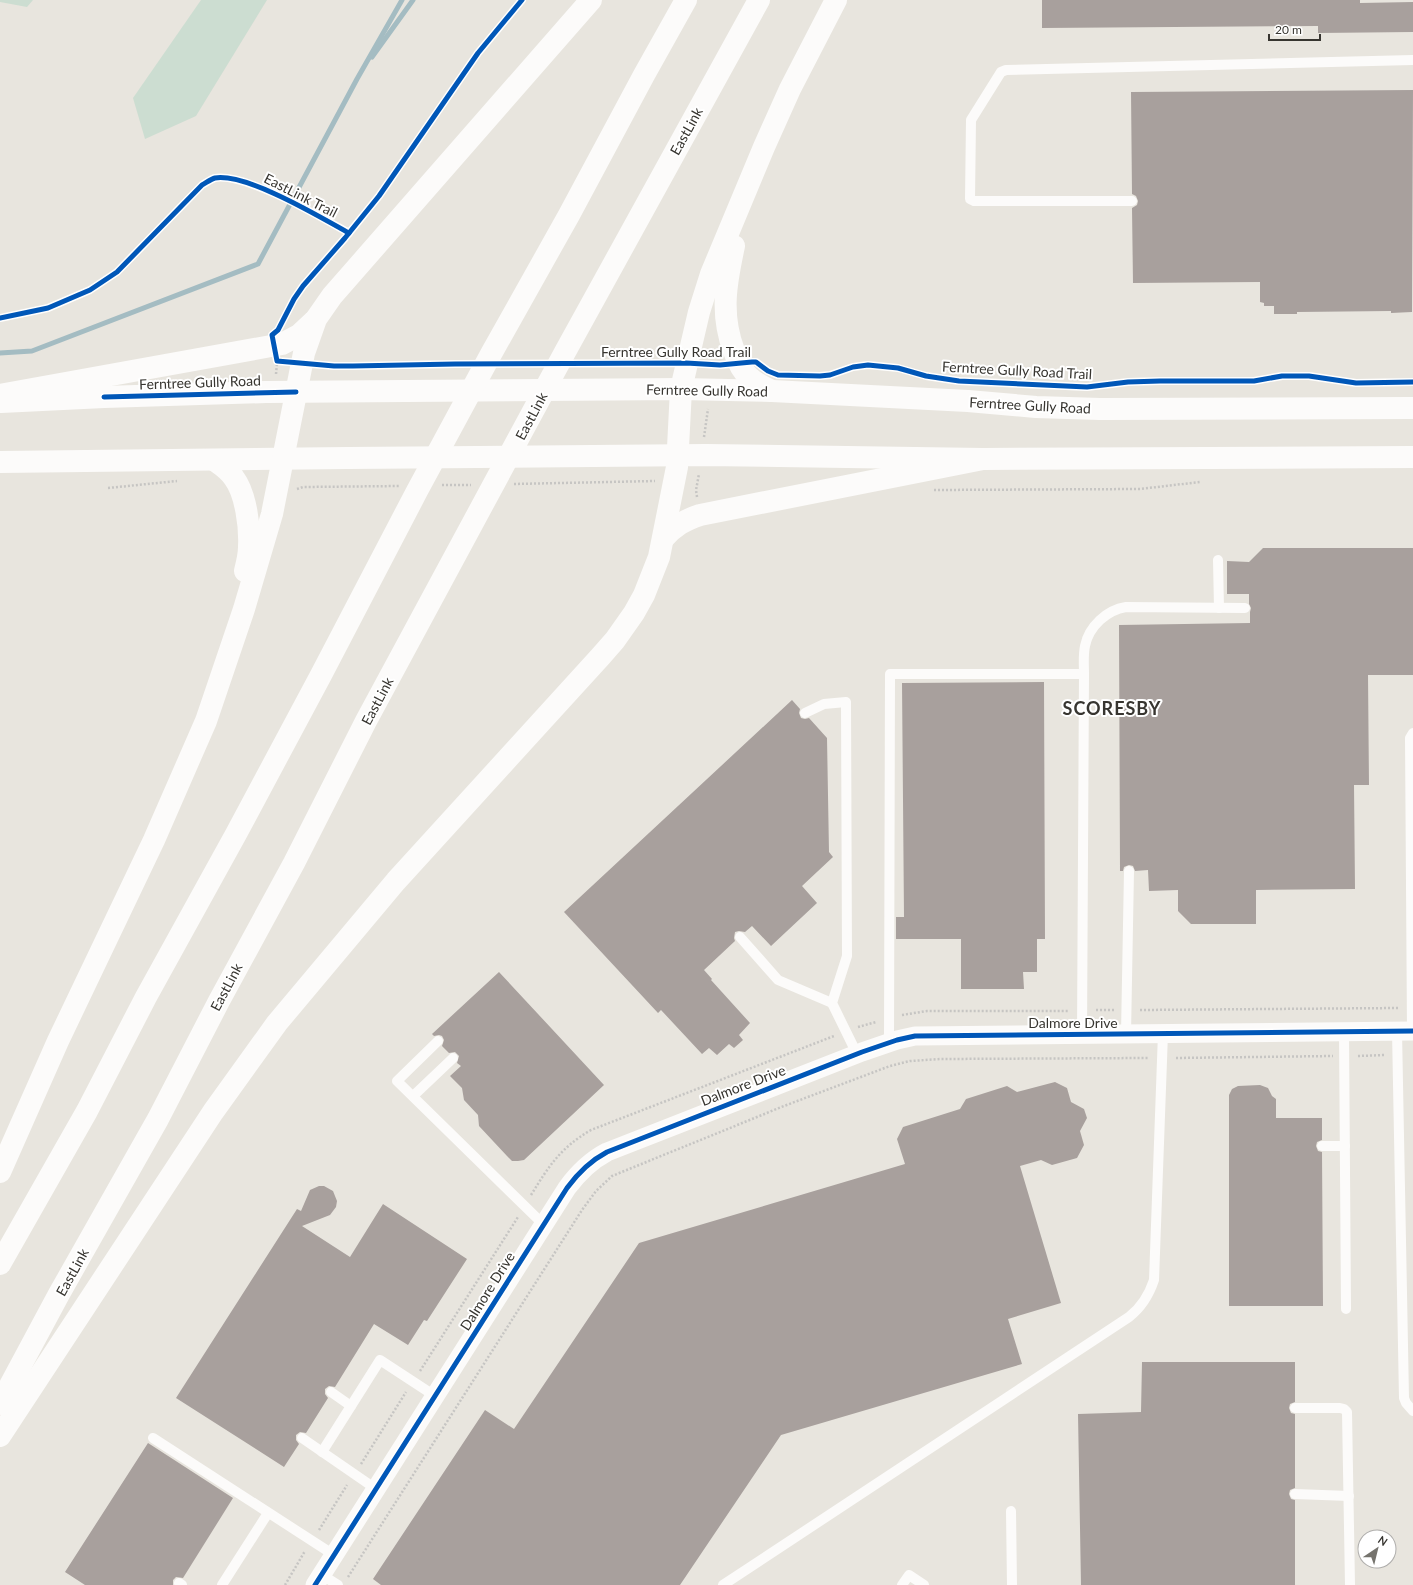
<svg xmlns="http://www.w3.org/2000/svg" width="1413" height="1585" viewBox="0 0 1413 1585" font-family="Lato,sans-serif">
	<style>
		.green { fill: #ccddd1 }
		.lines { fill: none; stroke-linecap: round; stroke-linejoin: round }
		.stream { stroke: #a4bcc2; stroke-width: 5 }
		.building { fill: #a8a09d }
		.path { stroke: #c6c5c3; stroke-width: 2.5; stroke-dasharray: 2 2; stroke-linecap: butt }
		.service { stroke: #fcfbfa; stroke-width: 10 }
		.minor { stroke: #fcfbfa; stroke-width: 19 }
		.primary { stroke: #fcfbfa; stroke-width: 22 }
		.motorway { stroke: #fcfbfa; stroke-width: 22 }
		.cycleway-casing { stroke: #fff; stroke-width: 8 }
		.cycleway { stroke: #0057b8; stroke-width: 5 }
		.labels { text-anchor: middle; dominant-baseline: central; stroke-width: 4; stroke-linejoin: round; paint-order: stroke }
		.street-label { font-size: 14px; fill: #373530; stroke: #fff }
		.district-label { font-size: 18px; font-weight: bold; letter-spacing: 1px; fill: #373530; stroke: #fff }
	</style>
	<rect width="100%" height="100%" fill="#e8e5de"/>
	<g class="green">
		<polygon points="0,0 33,0 27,7 0,2"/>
		<polygon points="201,0 267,0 196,116 145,139 133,98"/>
	</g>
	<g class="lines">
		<g class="stream">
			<polyline points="372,57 413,0"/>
			<polyline points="0,353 32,351 258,264 357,79 402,0"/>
		</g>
	</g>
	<g class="building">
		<polygon points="1042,0 1360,0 1360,3 1413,2 1413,32 1318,33 1318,26 1042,28"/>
		<polygon points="1413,90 1412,312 1391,313 1391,311 1297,312 1297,314 1274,314 1274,306 1264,306 1264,303 1260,302 1260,282 1133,283 1132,208 1137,205 1138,201 1136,196 1132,194 1131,92"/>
		<polygon points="1263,548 1413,548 1413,675 1368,675 1369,785 1354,785 1355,889 1256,890 1256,924 1191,924 1178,911 1178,890 1149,891 1148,870 1135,871 1133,866 1129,865 1124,867 1123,871 1120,871 1119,625 1250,623 1250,612 1251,608 1249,604 1249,594 1227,594 1227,561 1249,562"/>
		<polygon points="1044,682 1045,939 1037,939 1037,972 1023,972 1024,989 961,989 961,939 896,939 896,917 904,917 902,683"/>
		<polygon points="792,700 800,709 799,713 801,718 805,719 809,718 827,738 829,852 833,857 802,886 817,903 771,946 752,926 745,932 739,931 735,932 734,938 735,941 704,970 712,979 711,980 750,1023 739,1035 743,1040 734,1048 729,1044 717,1055 709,1048 702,1054 661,1010 658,1013 564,912"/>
		<polygon points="499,972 604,1085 524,1160 518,1161 512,1161 507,1156 479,1126 478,1115 464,1100 462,1088 450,1076 461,1066 457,1063 459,1056 455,1052 449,1053 442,1046 444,1040 442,1036 439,1035 434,1036 432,1034"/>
		<polygon points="1055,1082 1067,1088 1071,1102 1084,1109 1087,1118 1080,1131 1084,1145 1077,1158 1052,1165 1041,1160 1020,1166 1061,1303 1008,1319 1022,1364 781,1435 680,1585 381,1585 373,1579 485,1410 514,1429 639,1243 905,1164 897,1139 903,1127 960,1109 966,1099 1007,1086 1017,1092"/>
		<polygon points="1238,1086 1260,1085 1268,1088 1272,1096 1276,1099 1276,1118 1322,1118 1322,1140 1317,1142 1316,1146 1318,1151 1322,1152 1323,1306 1229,1306 1229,1095 1232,1089"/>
		<polygon points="319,1186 324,1186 333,1191 337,1201 336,1207 330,1215 302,1226 350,1257 383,1204 467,1259 427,1321 424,1320 408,1345 374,1324 335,1387 329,1386 325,1389 325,1394 328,1398 306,1433 300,1432 296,1435 296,1440 299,1444 284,1467 176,1398 297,1209 301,1211 310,1190"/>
		<polygon points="1142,1362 1295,1362 1295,1402 1290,1404 1289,1408 1291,1413 1295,1414 1295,1488 1290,1490 1289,1494 1291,1499 1295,1500 1295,1585 1081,1585 1078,1414 1141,1412"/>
		<polygon points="148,1443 233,1498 183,1578 176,1577 173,1580 173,1585 85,1585 65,1572"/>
	</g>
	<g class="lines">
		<g class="path">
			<polyline points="276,374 277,363"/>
			<polyline points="704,437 708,409"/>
			<polyline points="514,484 655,481"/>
			<polyline points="442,485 471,485"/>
			<polyline points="108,488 177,481"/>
			<polyline points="297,489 303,487 399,486"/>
			<polyline points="934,490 1140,489 1200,482"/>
			<polyline points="697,497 696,490 699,474"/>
			<polyline points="1096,1010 1115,1010"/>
			<polyline points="1140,1010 1399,1008"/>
			<polyline points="902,1015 927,1011 1069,1011"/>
			<polyline points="858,1027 876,1022"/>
			<polyline points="1358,1056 1385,1055"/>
			<polyline points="1176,1058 1333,1056"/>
			<path d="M531 1195C549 1166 560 1148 591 1130L834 1036"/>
			<polyline points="420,1371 518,1217"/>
			<polyline points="361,1464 406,1392"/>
			<polyline points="319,1530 347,1485"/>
			<polyline points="348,1577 582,1210 596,1191 612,1176 784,1106 890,1066 910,1061 941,1059 1149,1058"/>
			<polyline points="285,1585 305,1551"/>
		</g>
		<g class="service">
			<polyline points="1132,201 974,201 970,199 971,120 1001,72 1006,70 1413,60"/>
			<polyline points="1218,560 1219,608"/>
			<polyline points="805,713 824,704 846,702 847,956 832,1003 857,1054"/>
			<polyline points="740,937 778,980 832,1003"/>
			<polyline points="1397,1031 1404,1398 1406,1403 1413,1411"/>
			<polyline points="1412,1031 1410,738 1413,733"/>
			<polyline points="1344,1032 1346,1309"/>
			<path d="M1082 1034 1084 674C1084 665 1083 655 1085 646 1089 626 1107 610 1126 607L1245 608"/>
			<polyline points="1126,1034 1129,871"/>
			<polyline points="438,1041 397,1081 544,1225"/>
			<polyline points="889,1042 890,674 1084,674"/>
			<polyline points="413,1096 453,1058"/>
			<polyline points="1322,1146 1345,1146"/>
			<polyline points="331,1392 351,1406"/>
			<polyline points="1295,1408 1340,1408 1344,1409 1347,1412 1350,1585"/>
			<polyline points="153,1438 334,1555"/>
			<polyline points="302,1438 376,1489"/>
			<polyline points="322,1452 380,1360 435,1396"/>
			<polyline points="1295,1494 1349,1496"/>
			<polyline points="1011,1511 1012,1585"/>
			<polyline points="322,1575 338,1585"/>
			<polyline points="179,1583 182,1585"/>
			<polyline points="222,1585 268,1513"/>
			<path d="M723 1585 1129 1317C1142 1307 1149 1295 1154 1280L1163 1033"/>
			<polyline points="902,1585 909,1575 924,1585"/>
		</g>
		<path class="minor" d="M315 1585 567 1188C578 1173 590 1161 607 1152L862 1052 897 1040 915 1036 1413 1031"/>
		<g class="primary">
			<polyline points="1,402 104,397 266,392 681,389 772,391 968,401 1036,407 1100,409 1413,408"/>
			<polyline points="0,462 348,458 706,455 983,459 1413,457"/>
		</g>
		<g class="motorway">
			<path d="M734 246C726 283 720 314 734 351 737 360 741 370 749 377 755 383 764 387 772 391"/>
			<polyline points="0,395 282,344 299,335 314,321"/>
			<path d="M214 460C221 465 229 470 234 478 246 494 250 527 249 547 249 555 247 563 245 571"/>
			<path d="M663 539C674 526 685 520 700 515L983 459"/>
			<polyline points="0,1172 58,1041 154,840 206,721 244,609 272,514 304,353 316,319 332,296 591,0"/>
			<polyline points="0,1264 87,1111 146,997 236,834 321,675 417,491 491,354 569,215 644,75 686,0"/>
			<polyline points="0,1404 59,1294 158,1119 219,1001 294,863 366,721 565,352 759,0"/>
			<polyline points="0,1436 213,1112 277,1023 396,881 601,656 615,640 634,613 644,595 659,557 677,467 681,389 699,312 711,274 764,147 790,89 836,0"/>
		</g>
		<g class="cycleway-casing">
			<g id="cycleway">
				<polyline points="522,0 478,53 379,196 345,238 303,286 294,299 278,330 272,335 277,361 334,366 353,366 455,364 686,363 720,365 752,362 756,362 768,371 778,375 820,376 830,375 853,367 868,365 898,368 926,376 959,381 1087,387 1128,382 1160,381 1254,381 1282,376 1309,376 1356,383 1413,382"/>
				<path d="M0 318 48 308 90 290 117 272 202 185C206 183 211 179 215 178 247 173 320 217 349 233"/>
				<polyline points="104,397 296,392"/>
				<path d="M315 1585 567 1188C578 1173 590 1161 607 1152L862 1052 897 1040 915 1036 1413 1031"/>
			</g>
		</g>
		<use href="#cycleway" class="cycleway"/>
	</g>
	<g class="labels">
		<g class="street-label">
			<text transform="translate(686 131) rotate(-61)">EastLink</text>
			<text transform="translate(301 195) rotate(27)">EastLink Trail</text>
			<text x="676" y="351">Ferntree Gully Road Trail</text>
			<text transform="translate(1017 370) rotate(3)">Ferntree Gully Road Trail</text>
			<text transform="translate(200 382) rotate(-2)">Ferntree Gully Road</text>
			<text transform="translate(707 390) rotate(1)">Ferntree Gully Road</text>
			<text transform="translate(1030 405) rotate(3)">Ferntree Gully Road</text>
			<text transform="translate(531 416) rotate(-62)">EastLink</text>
			<text transform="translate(377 701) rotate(-62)">EastLink</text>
			<text transform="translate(226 987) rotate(-62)">EastLink</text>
			<text x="1073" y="1022">Dalmore Drive</text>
			<text transform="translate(743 1085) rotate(-21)">Dalmore Drive</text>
			<text transform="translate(72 1272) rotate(-61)">EastLink</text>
			<text transform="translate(487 1291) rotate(-58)">Dalmore Drive</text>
		</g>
		<g class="district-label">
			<text x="1112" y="708">SCORESBY</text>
		</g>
	</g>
	<g transform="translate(1377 1549) rotate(35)"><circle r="19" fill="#ffffff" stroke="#afaeac"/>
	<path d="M0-3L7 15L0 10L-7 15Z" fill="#75736d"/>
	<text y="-6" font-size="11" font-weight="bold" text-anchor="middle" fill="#373530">N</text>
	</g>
	<path d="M1269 34v6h51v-6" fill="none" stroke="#373530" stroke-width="2"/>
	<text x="1275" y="34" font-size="12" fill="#373530" stroke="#ffffff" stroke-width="3" paint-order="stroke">20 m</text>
</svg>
